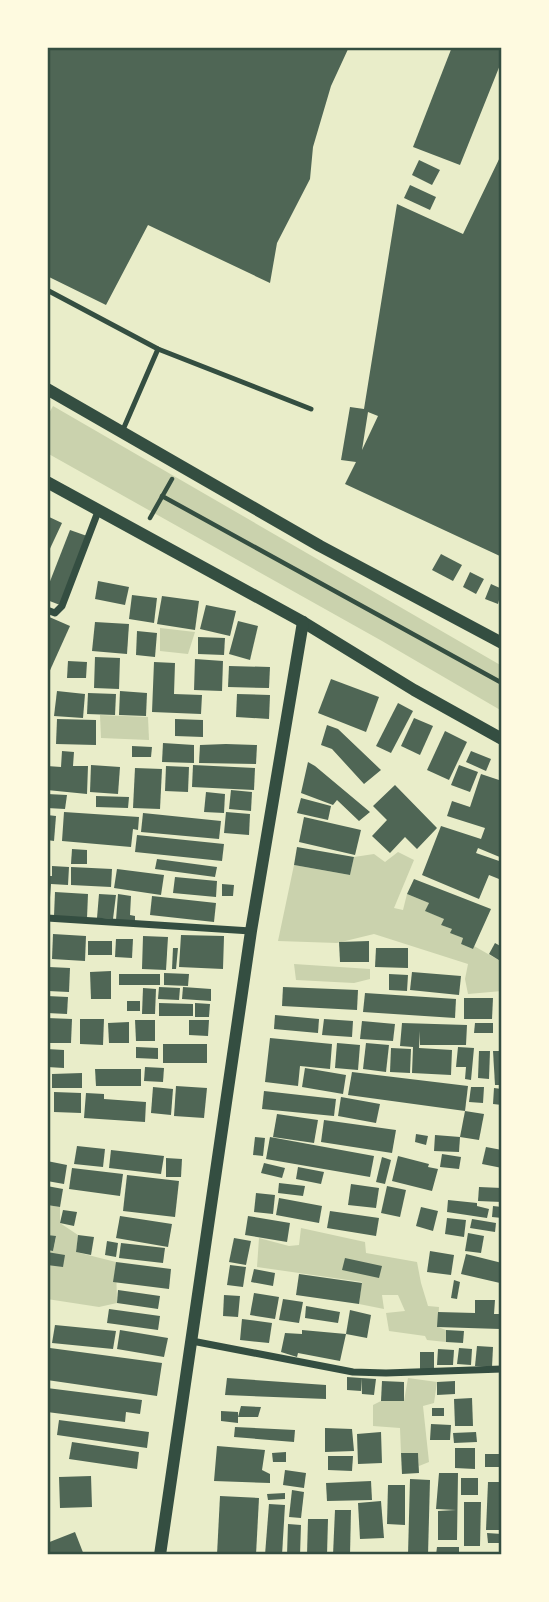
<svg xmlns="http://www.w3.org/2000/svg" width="549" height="1602" viewBox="0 0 549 1602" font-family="'Crimson Pro',serif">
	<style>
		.green { fill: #cad2ad }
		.building { fill: #4f6655; fill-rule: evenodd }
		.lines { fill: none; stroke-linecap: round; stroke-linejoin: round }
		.path { stroke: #344e41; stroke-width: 4.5 }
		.service { stroke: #344e41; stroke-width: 5 }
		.minor { stroke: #344e41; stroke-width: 7 }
		.tertiary { stroke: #344e41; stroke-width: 12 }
		.neatline { fill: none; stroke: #344e41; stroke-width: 2.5 }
	</style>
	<rect width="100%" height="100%" fill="#e9edc9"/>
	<g class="green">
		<polygon points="53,406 502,666 502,711 382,641 47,453 47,417"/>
		<polygon points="160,628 195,632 188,654 160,651"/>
		<polygon points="100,715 148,717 149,740 101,738"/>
		<polygon points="398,852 414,860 394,908 403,910 407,894 429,903 426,911 444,919 441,925 452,929 451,933 463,938 461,944 473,949 474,946 502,962 502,991 468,994 465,979 468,964 374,934 337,943 278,941 294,865 350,875 354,857 374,854 385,862"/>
		<polygon points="294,964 370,969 370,979 354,983 296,980"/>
		<polygon points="47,1205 60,1207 60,1223 78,1235 76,1252 116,1262 117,1303 99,1307 47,1299 47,1250 53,1251 56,1237 47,1235"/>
		<polygon points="301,1228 365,1242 366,1253 417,1262 421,1283 428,1306 439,1307 438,1327 446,1330 446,1342 427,1340 425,1336 389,1331 386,1313 405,1311 398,1295 382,1295 384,1309 359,1304 362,1282 257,1267 259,1238 289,1246 299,1245"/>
		<polygon points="408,1378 437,1382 434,1403 423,1406 429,1462 419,1466 418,1453 401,1453 400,1428 373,1426 373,1405 381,1401 404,1401"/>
	</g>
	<g class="building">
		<polygon points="47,47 349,47 331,86 313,147 310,179 277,243 270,283 148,225 106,305 47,276"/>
		<polygon points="452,47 502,47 502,60 460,165 413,147"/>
		<path d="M502 153V557L345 484 356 462 341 460 350 407 364 409 397 204 463 234ZM368 412 378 416 362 450Z"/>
		<polygon points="419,160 440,170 432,185 412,175"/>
		<polygon points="410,185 436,197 430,210 404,198"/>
		<polygon points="47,516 62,523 47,555"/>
		<polygon points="70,530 87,536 60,605 47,600 47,589"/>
		<polygon points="441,554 462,565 453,581 432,570"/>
		<polygon points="470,572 484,579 476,594 463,587"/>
		<polygon points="98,581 129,587 125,605 95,599"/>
		<polygon points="491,584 502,589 498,604 485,599"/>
		<polygon points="132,595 157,598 154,623 129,619"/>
		<polygon points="162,596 199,601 195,630 157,624"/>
		<polygon points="206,605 236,611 230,636 200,629"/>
		<polygon points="47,616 70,626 47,677"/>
		<polygon points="238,621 258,626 250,660 229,654"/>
		<polygon points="95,622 129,624 127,654 92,651"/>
		<polygon points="137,631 157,633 155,657 136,655"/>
		<polygon points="198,637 225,638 224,655 198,654"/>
		<polygon points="95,657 120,658 119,689 94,688"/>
		<polygon points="195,659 223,661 222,691 194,690"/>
		<polygon points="68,661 87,662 86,678 67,678"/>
		<polygon points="154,662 175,663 174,694 202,695 201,714 152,712"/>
		<polygon points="229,666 270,667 269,688 228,687"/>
		<polygon points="331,679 379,697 366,732 318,713"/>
		<polygon points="57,691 85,694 83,718 54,716"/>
		<polygon points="120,691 147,693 146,716 119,715"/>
		<polygon points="88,693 116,694 115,715 87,714"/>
		<polygon points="237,694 270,695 269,719 236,717"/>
		<polygon points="398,703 413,711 391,753 376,746"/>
		<polygon points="414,718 433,726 420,755 401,746"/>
		<polygon points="57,719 96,720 96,745 56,744"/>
		<polygon points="175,719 203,720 203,737 175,736"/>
		<polygon points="327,725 338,729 381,770 364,784 332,749 321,745"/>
		<polygon points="445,731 467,742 449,780 427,770"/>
		<polygon points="163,743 194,745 194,763 162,762"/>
		<polygon points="226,744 257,745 256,764 199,763 200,745"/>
		<polygon points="132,746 152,747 151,757 132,757"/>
		<polygon points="62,751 74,752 73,766 88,766 87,794 47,790 47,766 61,767"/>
		<polygon points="471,751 491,759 486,771 466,762"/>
		<polygon points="308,762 315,766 370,812 359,821 337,800 333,805 301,793"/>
		<polygon points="91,765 120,767 118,794 90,792"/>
		<polygon points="193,765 255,768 254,790 192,787"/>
		<polygon points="459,765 478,772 470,792 451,785"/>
		<polygon points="166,766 189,767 188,792 165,791"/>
		<polygon points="135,768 162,769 160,809 133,808"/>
		<polygon points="481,774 502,781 502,858 478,848 476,853 502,862 502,872 499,879 489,875 479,899 422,875 441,826 481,839 485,828 447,816 452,801 470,807"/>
		<polygon points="395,785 437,828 417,849 405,837 390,853 372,836 387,820 373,806"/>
		<polygon points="231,790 252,792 251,811 229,809"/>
		<polygon points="206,792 225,794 224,813 204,812"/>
		<polygon points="47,794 67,795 65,809 47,808"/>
		<polygon points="96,796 129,797 128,808 96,807"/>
		<polygon points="301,798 331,806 328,820 297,813"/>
		<polygon points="64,812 139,817 138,830 133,829 131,847 62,841"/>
		<polygon points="226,812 250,814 249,835 224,833"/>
		<polygon points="143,813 221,821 219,839 141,832"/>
		<polygon points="47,815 56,816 54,841 47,840"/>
		<polygon points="304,817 361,830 355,855 299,842"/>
		<polygon points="137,835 224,844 222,861 135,852"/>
		<polygon points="297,847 354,857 350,875 294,865"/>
		<polygon points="72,849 87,850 87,864 71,864"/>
		<polygon points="157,859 217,867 215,877 155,869"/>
		<polygon points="52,866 69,867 68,885 51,884 49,911 47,911 47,876 52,876"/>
		<polygon points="71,867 112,869 111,887 71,885"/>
		<polygon points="117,869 164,875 161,895 114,888"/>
		<polygon points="175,877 217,881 216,897 173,893"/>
		<polygon points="414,879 491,909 473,949 461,944 463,938 450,933 452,929 441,925 444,919 425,911 429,903 407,894"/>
		<polygon points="222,884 234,885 233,896 222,896"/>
		<polygon points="55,892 88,894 87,918 54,916"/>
		<polygon points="99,894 116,895 113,919 97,918"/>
		<polygon points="118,894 131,896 130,915 135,916 135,922 116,920"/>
		<polygon points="152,896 216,903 214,922 150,915"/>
		<polygon points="53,934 86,936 85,961 52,959"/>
		<polygon points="181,935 224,936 223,969 179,967"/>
		<polygon points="143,936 168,937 166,970 142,969"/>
		<polygon points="116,939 133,939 132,958 115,957"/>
		<rect x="88" y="941" width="24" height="14"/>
		<polygon points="369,941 369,962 340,962 339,942"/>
		<polygon points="495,943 502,947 502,962 489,954"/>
		<polygon points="173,948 178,948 176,969 172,969"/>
		<polygon points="376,948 408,948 408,968 375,967"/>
		<polygon points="49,967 70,968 69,992 48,991"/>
		<polygon points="111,971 111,999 91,999 90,972"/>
		<polygon points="412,972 461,976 459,995 410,990"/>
		<polygon points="164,973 189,974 188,986 164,985"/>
		<rect x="119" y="974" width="41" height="11"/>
		<polygon points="389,974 408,975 407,991 389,990"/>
		<polygon points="159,987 180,988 179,1000 158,999"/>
		<polygon points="183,987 211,989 211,1001 182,999"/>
		<polygon points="283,987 358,990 357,1010 282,1006"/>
		<polygon points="143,988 156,989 155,1014 142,1014"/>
		<polygon points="365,993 456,999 455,1018 363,1012"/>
		<polygon points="47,996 68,997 67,1014 47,1013"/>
		<polygon points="464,998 493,998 492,1019 464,1019"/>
		<rect x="127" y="1001" width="13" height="10"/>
		<polygon points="159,1003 193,1004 193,1016 159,1016"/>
		<polygon points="195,1003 210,1004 209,1017 195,1017"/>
		<polygon points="275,1015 319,1019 318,1033 274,1029"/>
		<polygon points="47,1018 72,1019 71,1043 47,1043"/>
		<polygon points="80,1019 104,1019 103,1045 80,1044"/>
		<polygon points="324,1019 353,1021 352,1037 322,1035"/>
		<polygon points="135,1020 155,1020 155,1041 136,1041"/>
		<polygon points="189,1020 209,1020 208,1036 189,1035"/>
		<polygon points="362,1021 395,1024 393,1041 360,1039"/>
		<polygon points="129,1022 129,1043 109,1043 108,1023"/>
		<polygon points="402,1023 467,1025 466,1045 420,1045 420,1031 419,1048 452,1050 451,1075 412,1073 413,1047 400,1046"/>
		<polygon points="475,1023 493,1023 493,1033 474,1033"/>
		<polygon points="270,1038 332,1044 330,1069 300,1066 298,1086 265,1082"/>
		<polygon points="337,1043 360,1045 358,1070 335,1068"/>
		<polygon points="366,1043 389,1045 386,1072 363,1069"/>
		<rect x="163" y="1044" width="44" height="19"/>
		<polygon points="136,1047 158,1048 158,1059 136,1058"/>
		<polygon points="458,1047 474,1048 471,1080 465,1079 466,1067 456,1067"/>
		<polygon points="391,1048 411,1049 410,1073 390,1072"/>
		<polygon points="47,1049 64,1050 64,1068 47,1067"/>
		<polygon points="479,1051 490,1051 489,1079 478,1078"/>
		<polygon points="493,1051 502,1051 502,1085 495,1085"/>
		<polygon points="145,1067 164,1068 163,1082 144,1081"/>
		<polygon points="305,1068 346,1075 343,1094 302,1087"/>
		<polygon points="95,1069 141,1069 141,1086 96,1086"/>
		<polygon points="352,1072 468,1086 465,1111 348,1095"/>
		<polygon points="82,1073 82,1088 52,1088 52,1074"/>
		<polygon points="176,1086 207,1088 204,1118 174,1116"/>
		<polygon points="153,1087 173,1089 171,1115 151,1113"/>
		<polygon points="471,1087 484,1087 483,1103 469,1102"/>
		<polygon points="494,1088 502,1089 502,1105 493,1104"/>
		<polygon points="264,1091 336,1099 334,1116 262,1109"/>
		<polygon points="54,1092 81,1093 81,1113 54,1112"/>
		<polygon points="86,1093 104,1094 104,1099 146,1102 145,1122 84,1118"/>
		<polygon points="341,1097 380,1104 376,1123 338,1116"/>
		<polygon points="465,1111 484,1114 479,1140 460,1137"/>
		<polygon points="277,1114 318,1120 314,1143 273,1137"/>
		<polygon points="324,1120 396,1130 392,1153 321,1142"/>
		<polygon points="416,1134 428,1136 426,1145 415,1142"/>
		<polygon points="435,1135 460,1137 459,1152 434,1151"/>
		<polygon points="255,1137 265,1138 263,1156 253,1155"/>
		<polygon points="270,1137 374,1156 370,1177 266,1159"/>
		<polygon points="77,1146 105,1149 103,1167 74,1164"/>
		<polygon points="486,1147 502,1150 502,1168 482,1164"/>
		<polygon points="111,1150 164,1156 161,1174 109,1168"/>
		<polygon points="442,1154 461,1157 459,1169 440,1167"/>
		<polygon points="398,1156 429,1164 428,1167 438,1169 432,1191 392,1181"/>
		<polygon points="382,1157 391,1160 385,1184 376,1182"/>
		<polygon points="166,1158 182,1159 181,1177 166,1177"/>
		<polygon points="47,1161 67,1165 64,1184 47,1181"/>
		<polygon points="264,1163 285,1168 282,1178 261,1173"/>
		<polygon points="298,1167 324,1172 321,1184 296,1179"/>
		<polygon points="72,1168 123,1174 120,1196 69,1189"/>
		<polygon points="127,1175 179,1181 175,1217 123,1211"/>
		<polygon points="279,1183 305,1186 303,1196 278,1193"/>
		<polygon points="351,1184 379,1188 376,1208 348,1205"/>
		<polygon points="47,1186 63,1189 60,1207 47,1205"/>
		<polygon points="387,1186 406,1190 400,1217 381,1213"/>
		<polygon points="479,1187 502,1188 502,1202 478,1201"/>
		<polygon points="256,1193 275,1195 273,1214 254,1212"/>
		<polygon points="279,1198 322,1206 319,1223 276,1215"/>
		<polygon points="448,1200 477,1203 477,1206 489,1209 487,1218 447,1212"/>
		<polygon points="493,1206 502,1207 502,1218 492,1217"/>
		<polygon points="421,1207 438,1211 433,1231 416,1226"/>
		<polygon points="63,1210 77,1212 74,1226 60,1223"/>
		<polygon points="330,1211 379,1218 376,1236 327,1228"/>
		<polygon points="120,1216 172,1224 168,1247 116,1238"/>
		<polygon points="248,1216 290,1223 287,1242 245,1235"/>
		<polygon points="447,1218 466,1220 464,1237 445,1234"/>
		<polygon points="472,1219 496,1223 495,1232 470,1228"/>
		<polygon points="468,1233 484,1236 481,1253 465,1251"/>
		<polygon points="47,1235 56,1236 53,1251 47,1250"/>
		<polygon points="78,1235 94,1237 91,1255 76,1252"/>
		<polygon points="234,1238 251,1241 246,1265 229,1262"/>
		<polygon points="107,1241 118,1243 116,1257 105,1255"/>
		<polygon points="121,1243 165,1248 163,1263 119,1258"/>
		<polygon points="430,1251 454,1255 451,1275 427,1272"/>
		<polygon points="47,1252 65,1255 63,1267 47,1265"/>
		<polygon points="466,1254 502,1263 500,1283 461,1274"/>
		<polygon points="345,1258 382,1266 379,1278 342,1270"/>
		<polygon points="116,1262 171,1269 169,1289 113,1282"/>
		<polygon points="230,1265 246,1267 243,1287 227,1285"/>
		<polygon points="254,1269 275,1273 273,1286 251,1282"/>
		<polygon points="299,1274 362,1283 359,1304 296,1295"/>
		<polygon points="454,1280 460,1282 457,1299 451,1298"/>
		<polygon points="118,1290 160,1296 158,1309 117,1303"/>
		<polygon points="254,1293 279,1297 275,1319 250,1315"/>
		<polygon points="224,1295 240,1296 238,1317 223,1316"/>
		<polygon points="283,1299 303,1302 299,1323 279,1320"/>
		<polygon points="475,1300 495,1300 494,1314 500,1314 500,1329 437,1327 438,1312 475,1313"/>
		<polygon points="306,1306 340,1312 338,1323 305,1318"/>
		<polygon points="109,1309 160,1316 158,1330 107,1323"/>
		<polygon points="350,1310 371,1315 367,1338 346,1334"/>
		<polygon points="242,1319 272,1323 269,1343 240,1340"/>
		<polygon points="55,1325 116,1331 113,1349 52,1343"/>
		<polygon points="120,1330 168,1338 164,1357 117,1349"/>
		<polygon points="302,1330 346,1334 340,1361 298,1353 297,1357 281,1352 285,1333 302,1334"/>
		<polygon points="446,1330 464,1331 463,1343 446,1342"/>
		<polygon points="477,1346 493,1347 492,1367 475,1366"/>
		<polygon points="50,1348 162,1363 157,1396 47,1380"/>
		<polygon points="459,1348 472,1349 471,1365 457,1364"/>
		<polygon points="438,1349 454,1350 453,1365 437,1365"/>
		<rect x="420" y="1352" width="14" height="17"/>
		<polygon points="347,1377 361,1378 376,1379 374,1395 362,1394 361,1378 361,1391 347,1390"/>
		<polygon points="227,1378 326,1385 326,1399 225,1395"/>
		<polygon points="382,1381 404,1382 404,1401 381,1401"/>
		<polygon points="455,1381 455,1394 437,1395 437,1382"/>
		<polygon points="47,1388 142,1400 140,1414 126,1412 125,1422 47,1412"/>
		<polygon points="472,1398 473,1426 455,1426 454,1399"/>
		<polygon points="241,1406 261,1407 258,1417 238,1417"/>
		<rect x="432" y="1408" width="12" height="8"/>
		<polygon points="221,1411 238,1412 238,1423 221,1421"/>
		<polygon points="59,1420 149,1432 147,1448 57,1435"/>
		<polygon points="431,1424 451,1425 450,1440 430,1440"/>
		<polygon points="235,1427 295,1430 294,1442 234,1437"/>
		<polygon points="325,1428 352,1429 354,1451 325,1452"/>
		<polygon points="381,1432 382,1463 358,1464 357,1434"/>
		<polygon points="476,1432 477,1442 454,1443 453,1433"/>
		<polygon points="72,1442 139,1452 137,1469 69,1459"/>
		<polygon points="217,1446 265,1450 262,1470 270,1474 270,1483 214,1481"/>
		<polygon points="455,1448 475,1448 475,1469 455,1468"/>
		<polygon points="286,1452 286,1462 273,1462 272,1453"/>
		<polygon points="401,1453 418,1453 419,1473 402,1474"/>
		<rect x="485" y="1454" width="15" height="13"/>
		<polygon points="328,1456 353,1456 352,1471 328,1470"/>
		<polygon points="285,1470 306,1473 304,1488 283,1485"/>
		<polygon points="439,1473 458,1473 457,1540 438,1540 438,1511 456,1510 436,1509"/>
		<polygon points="91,1476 92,1507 60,1508 59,1477"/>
		<rect x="461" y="1478" width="17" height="17"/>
		<polygon points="410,1479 430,1480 428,1555 408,1555"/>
		<polygon points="371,1481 372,1500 327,1501 326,1483"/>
		<polygon points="488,1482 501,1482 499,1530 486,1530"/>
		<polygon points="388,1485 405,1485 405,1525 387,1524"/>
		<polygon points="292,1490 304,1492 301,1518 289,1517"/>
		<polygon points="285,1493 285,1499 268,1500 267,1494"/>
		<polygon points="220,1496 259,1498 256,1555 217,1555"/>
		<polygon points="381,1501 384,1538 360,1539 358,1503"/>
		<polygon points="464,1502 481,1502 480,1546 464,1546"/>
		<polygon points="269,1504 285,1505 282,1555 265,1555"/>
		<polygon points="335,1510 351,1510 350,1555 333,1555"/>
		<polygon points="308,1519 328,1519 327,1555 307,1555"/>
		<polygon points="288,1524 301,1525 300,1555 287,1555"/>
		<polygon points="75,1532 84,1555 50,1555 47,1543"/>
		<polygon points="487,1533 502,1534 502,1543 488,1543"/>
		<polygon points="437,1547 459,1547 459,1555 436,1555"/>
	</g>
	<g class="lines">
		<g class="path">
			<polyline points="162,496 502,683"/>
			<polyline points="150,518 172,479"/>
		</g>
		<g class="service">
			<polyline points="47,290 158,349 311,409"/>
			<polyline points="122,432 158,349"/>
		</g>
		<g class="minor">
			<polyline points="47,610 55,613 62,606 99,509"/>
			<polyline points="47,918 251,931"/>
			<polyline points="192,1341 353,1372 386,1373 502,1369"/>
		</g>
		<g class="tertiary">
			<polyline points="47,389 320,546 502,643"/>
			<polyline points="47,482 303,622 414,690 502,739"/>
			<polyline points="160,1555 251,931 303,622"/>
		</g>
	</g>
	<rect width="549" height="1602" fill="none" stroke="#fefae0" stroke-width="98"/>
	<rect x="49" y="49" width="451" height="1504" class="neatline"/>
</svg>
